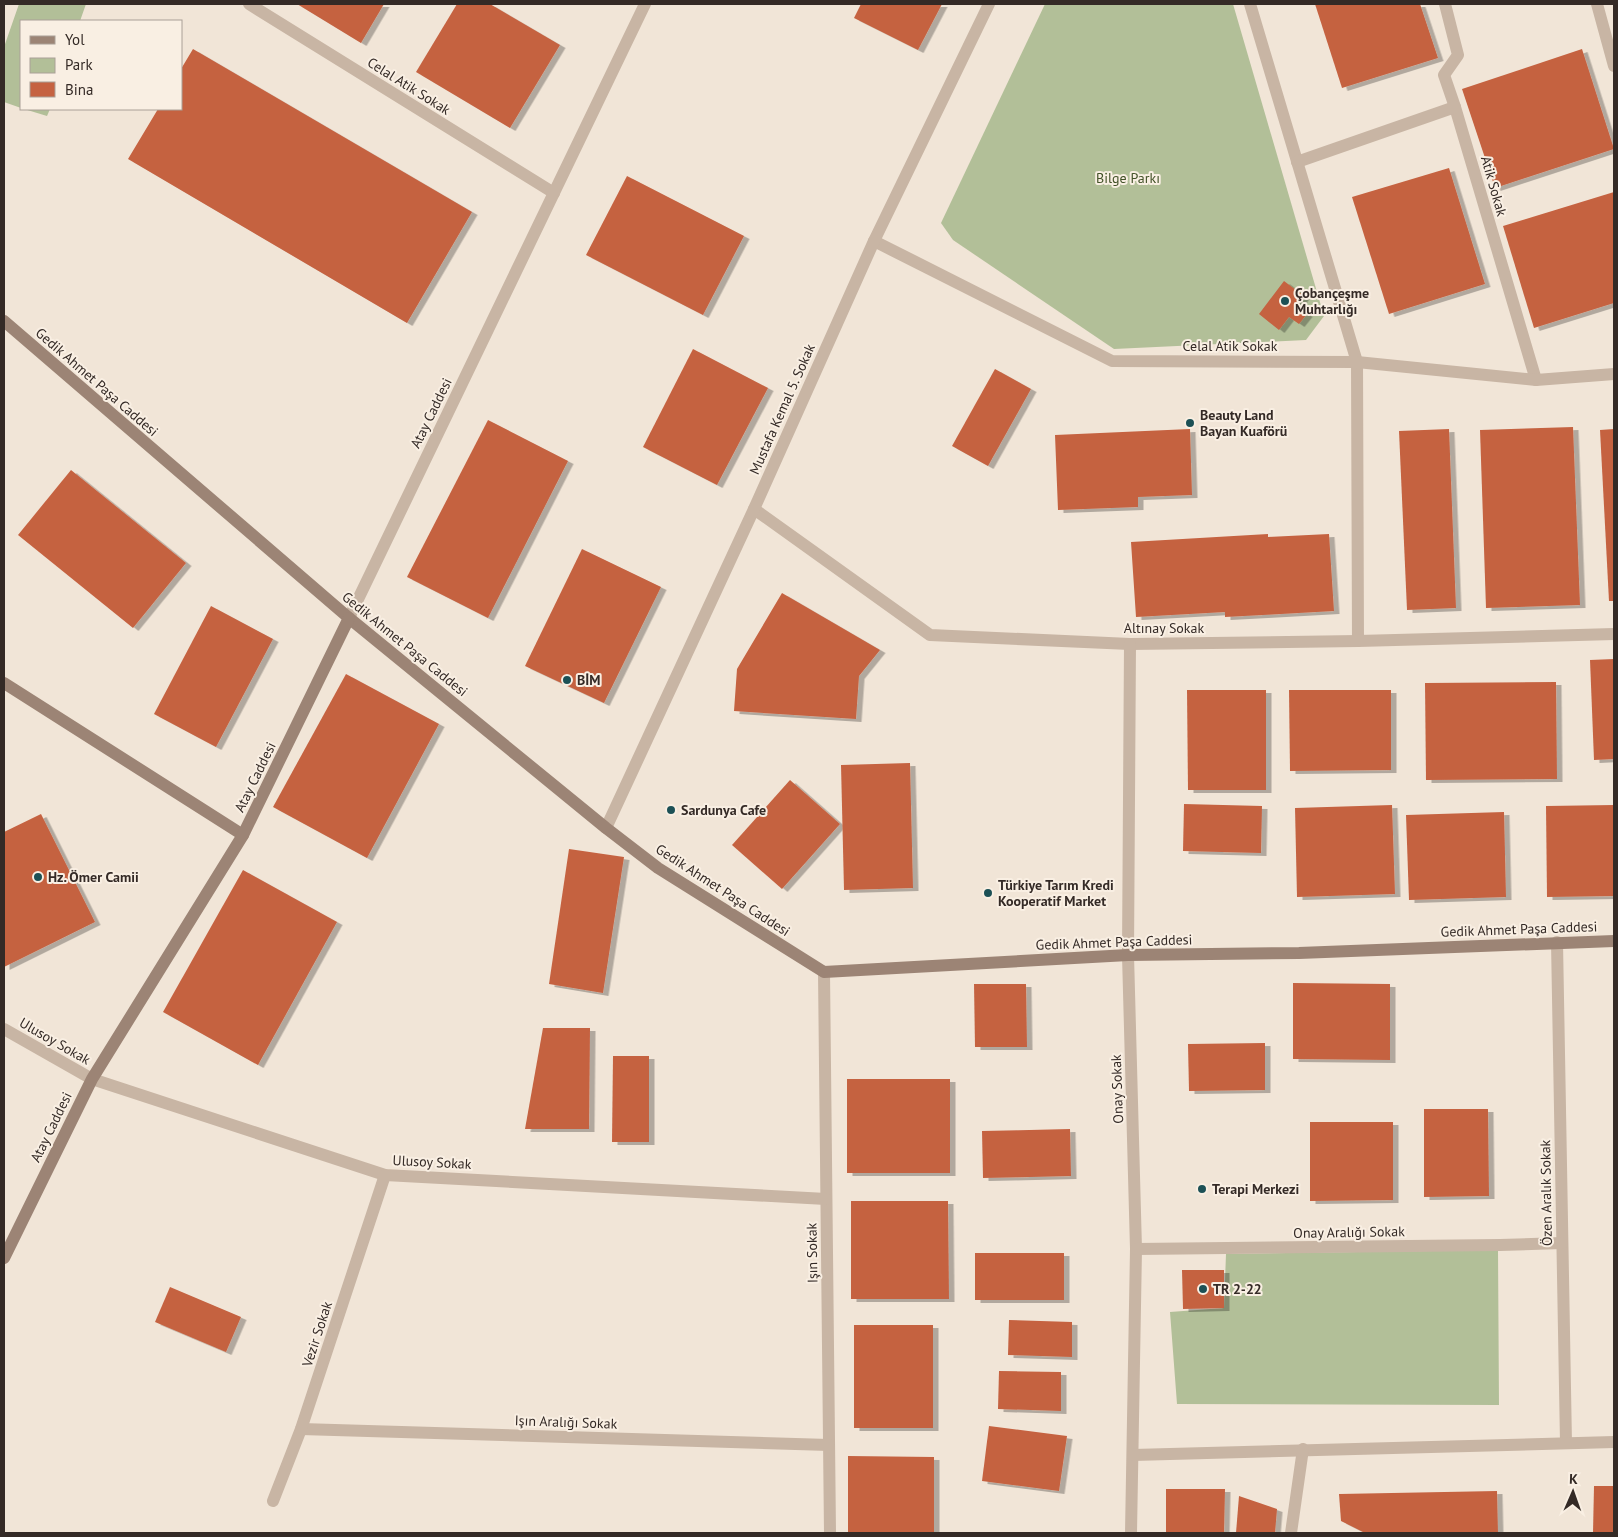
<svg xmlns="http://www.w3.org/2000/svg" width="1618" height="1537" viewBox="0 0 1618 1537" font-family="'PT Sans',sans-serif">
	<style>
		.green { fill: #b2bf98 }
		.building { fill: #c56241; filter: url(#shadow) }
		.lines { fill: none; stroke-linecap: round; stroke-linejoin: round }
		.street { stroke: #c8b5a4; stroke-width: 12 }
		.secondary { stroke: #9c8475; stroke-width: 12 }
		.poi-dot { fill: #1c5055; stroke: #f9efe3; stroke-width: 2 }
		.labels { text-anchor: middle; dominant-baseline: central; stroke-width: 4; stroke-linejoin: round; paint-order: stroke }
		.street-label { font-size: 14px; fill: #342a26; stroke: #f9efe3 }
		.park-label { font-size: 14px; fill: #435229; stroke: #f9efe3 }
		.poi-label { font-size: 14px; font-weight: bold; fill: #342a26; stroke: #f9efe3; text-anchor: start }
	</style>
	<defs>
		<filter id="shadow"><feDropShadow dx="5.5" dy="3" stdDeviation="0" flood-color="#0004"/></filter>
	</defs>
	<rect width="100%" height="100%" fill="#f1e5d7"/>
	<g class="green">
		<polygon points="19,4 86,4 80,21 21,21 21,108 4,102 4,47"/>
		<polygon points="1045,4 1233,4 1324,316 1306,340 1114,349 953,240 941,223"/>
		<polygon points="24,109 50,109 47,116"/>
		<polygon points="1498,1250 1499,1405 1177,1404 1170,1312 1224,1308 1226,1254"/>
	</g>
	<g class="building">
		<polygon points="297,4 384,4 361,43"/>
		<polygon points="457,4 490,4 560,45 510,128 416,72"/>
		<polygon points="861,4 942,4 918,50 854,18"/>
		<polygon points="1315,4 1420,4 1438,58 1342,88"/>
		<polygon points="193,49 472,212 407,323 128,159 158,109 181,109 181,69"/>
		<polygon points="1582,49 1614,149 1495,188 1462,89"/>
		<polygon points="1449,168 1485,284 1389,314 1352,197"/>
		<polygon points="627,176 744,236 703,315 586,255"/>
		<polygon points="1614,192 1614,303 1534,328 1503,226"/>
		<polygon points="1284,281 1304,296 1297,306 1307,314 1299,324 1289,317 1279,330 1259,314"/>
		<polygon points="693,349 768,388 717,485 643,447"/>
		<polygon points="995,369 1031,389 988,466 952,446"/>
		<polygon points="488,420 568,461 488,618 407,577"/>
		<polygon points="1573,427 1580,605 1486,608 1480,430"/>
		<polygon points="1190,429 1192,495 1138,497 1138,507 1058,510 1055,435"/>
		<polygon points="1449,429 1456,608 1407,610 1399,431"/>
		<polygon points="1614,429 1614,601 1609,601 1600,430"/>
		<polygon points="71,470 186,563 133,628 18,535"/>
		<polygon points="1268,534 1268,537 1329,534 1334,611 1225,617 1225,612 1136,617 1131,542"/>
		<polygon points="582,549 661,587 604,703 525,666"/>
		<polygon points="782,593 880,650 859,676 856,719 734,711 737,669"/>
		<polygon points="211,606 273,639 216,747 154,714"/>
		<polygon points="1614,659 1614,759 1594,760 1590,660"/>
		<polygon points="346,674 439,724 367,858 273,807"/>
		<polygon points="1556,682 1557,779 1426,780 1425,683"/>
		<polygon points="1187,690 1266,690 1266,790 1188,790"/>
		<polygon points="1289,690 1391,690 1391,770 1290,771"/>
		<polygon points="910,763 913,888 844,890 841,765"/>
		<polygon points="790,780 840,824 782,889 732,845"/>
		<polygon points="1184,804 1262,806 1261,853 1183,851"/>
		<polygon points="1392,805 1395,894 1297,897 1295,808"/>
		<polygon points="1614,805 1614,896 1547,897 1546,806"/>
		<polygon points="1504,812 1506,897 1409,900 1406,815"/>
		<polygon points="41,814 95,922 4,967 4,832"/>
		<polygon points="569,849 624,857 603,993 549,984"/>
		<polygon points="243,870 337,922 258,1065 163,1012"/>
		<polygon points="1293,983 1390,984 1390,1060 1293,1059"/>
		<polygon points="974,984 1026,984 1027,1047 975,1047"/>
		<polygon points="543,1028 590,1028 589,1129 525,1129"/>
		<polygon points="1265,1043 1265,1090 1189,1091 1188,1044"/>
		<polygon points="613,1056 649,1056 649,1142 612,1142"/>
		<rect x="847" y="1079" width="103" height="94"/>
		<polygon points="1424,1109 1488,1109 1489,1196 1424,1197"/>
		<polygon points="1310,1122 1393,1122 1393,1200 1310,1201"/>
		<polygon points="1070,1129 1071,1176 983,1178 982,1131"/>
		<polygon points="851,1201 948,1201 949,1299 851,1299"/>
		<rect x="975" y="1253" width="89" height="47"/>
		<polygon points="1182,1270 1224,1270 1224,1308 1183,1309"/>
		<polygon points="170,1287 241,1317 226,1352 155,1322"/>
		<polygon points="1009,1320 1072,1322 1072,1357 1008,1355"/>
		<rect x="854" y="1325" width="79" height="103"/>
		<polygon points="999,1371 1061,1372 1061,1411 998,1409"/>
		<polygon points="989,1426 1067,1436 1059,1491 982,1481"/>
		<polygon points="848,1456 934,1457 934,1532 848,1532"/>
		<polygon points="1594,1486 1614,1486 1614,1533 1593,1533"/>
		<polygon points="1166,1489 1225,1489 1224,1533 1166,1533"/>
		<polygon points="1497,1491 1498,1533 1365,1533 1341,1521 1339,1494"/>
		<polygon points="1239,1496 1277,1509 1275,1533 1236,1533"/>
	</g>
	<g class="lines">
		<g class="street">
			<polyline points="249,4 554,193"/>
			<polyline points="1250,4 1357,362 1358,641"/>
			<polyline points="1445,4 1458,55 1444,75 1455,107 1536,380"/>
			<polyline points="1597,4 1614,66"/>
			<polyline points="1297,162 1455,107"/>
			<polyline points="874,241 1112,361 1357,362 1536,380 1614,374"/>
			<polyline points="754,509 930,635 1130,644 1358,641 1614,634"/>
			<polyline points="349,618 645,4"/>
			<polyline points="1130,644 1128,955 1136,1249 1131,1533"/>
			<polyline points="606,828 754,509 874,241 989,4"/>
			<polyline points="1557,942 1566,1443"/>
			<polyline points="824,972 830,1533"/>
			<polyline points="4,1029 92,1079 385,1175 826,1199"/>
			<polyline points="1136,1249 1500,1245 1562,1243"/>
			<polyline points="301,1429 829,1445"/>
			<polyline points="1133,1455 1614,1442"/>
			<polyline points="273,1501 301,1429 385,1175"/>
			<polyline points="1291,1533 1303,1449"/>
		</g>
		<g class="secondary">
			<polyline points="4,321 349,618 606,828 658,868 824,972 1128,955 1299,953 1614,941"/>
			<polyline points="4,683 243,835"/>
			<polyline points="4,1258 92,1079 243,835 349,618"/>
		</g>
	</g>
	<g class="poi-dot">
		<circle cx="1285" cy="301" r="5"/>
		<circle cx="1190" cy="423" r="5"/>
		<circle cx="567" cy="680" r="5"/>
		<circle cx="671" cy="810" r="5"/>
		<circle cx="38" cy="877" r="5"/>
		<circle cx="988" cy="893" r="5"/>
		<circle cx="1202" cy="1189" r="5"/>
		<circle cx="1203" cy="1289" r="5"/>
	</g>
	<g class="labels">
		<g class="street-label">
			<text transform="translate(409 86) rotate(32)">Celal Atik Sokak</text>
			<text transform="translate(1494 186) rotate(74)">Atik Sokak</text>
			<text x="1230" y="346">Celal Atik Sokak</text>
			<text transform="translate(97 382) rotate(41)">Gedik Ahmet Paşa Caddesi</text>
			<text transform="translate(782 409) rotate(-66)">Mustafa Kemal 5. Sokak</text>
			<text transform="translate(431 413) rotate(-64)">Atay Caddesi</text>
			<text x="1164" y="628">Altınay Sokak</text>
			<text transform="translate(405 644) rotate(39)">Gedik Ahmet Paşa Caddesi</text>
			<text transform="translate(255 777) rotate(-64)">Atay Caddesi</text>
			<text transform="translate(723 890) rotate(33)">Gedik Ahmet Paşa Caddesi</text>
			<text transform="translate(1519 929) rotate(-2)">Gedik Ahmet Paşa Caddesi</text>
			<text transform="translate(1114 942) rotate(-2)">Gedik Ahmet Paşa Caddesi</text>
			<text transform="translate(55 1041) rotate(30)">Ulusoy Sokak</text>
			<text transform="translate(1117 1089) rotate(-92)">Onay Sokak</text>
			<text transform="translate(51 1127) rotate(-64)">Atay Caddesi</text>
			<text transform="translate(432 1162) rotate(3)">Ulusoy Sokak</text>
			<text transform="translate(1546 1193) rotate(-91)">Özen Aralık Sokak</text>
			<text transform="translate(1349 1232) rotate(-1)">Onay Aralığı Sokak</text>
			<text transform="translate(812 1253) rotate(-91)">Işın Sokak</text>
			<text transform="translate(317 1334) rotate(-72)">Vezir Sokak</text>
			<text transform="translate(566 1422) rotate(2)">Işın Aralığı Sokak</text>
		</g>
		<g class="park-label">
			<text x="1128" y="178">Bilge Parkı</text>
		</g>
		<g class="poi-label">
			<text x="1295" y="293">Çobançeşme<tspan x="1295" dy="16">Muhtarlığı</tspan></text>
			<text x="1200" y="415">Beauty Land<tspan x="1200" dy="16">Bayan Kuaförü</tspan></text>
			<text x="577" y="680">BİM</text>
			<text x="681" y="810">Sardunya Cafe</text>
			<text x="48" y="877">Hz. Ömer Camii</text>
			<text x="998" y="885">Türkiye Tarım Kredi<tspan x="998" dy="16">Kooperatif Market</tspan></text>
			<text x="1212" y="1189">Terapi Merkezi</text>
			<text x="1213" y="1289">TR 2-22</text>
		</g>
	</g>
	<rect width="1618" height="1537" fill="none" stroke="#342a26" stroke-width="10"/>
	<rect x="20" y="20" width="162" height="90" fill="#f9efe3" stroke="#aaa097"/>
	<rect x="30" y="36" width="25" height="8" fill="#9c8475" stroke="#aaa097"/>
	<text x="65" y="45" font-size="15" fill="#342a26">Yol</text>
	<rect x="30" y="58" width="25" height="15" fill="#b2bf98" stroke="#aaa097"/>
	<text x="65" y="70" font-size="15" fill="#342a26">Park</text>
	<rect x="30" y="82" width="25" height="15" fill="#c56241" stroke="#aaa097"/>
	<text x="65" y="95" font-size="15" fill="#342a26">Bina</text>
	<g transform="translate(1573 1492) rotate(2)" stroke="#f9efe3" stroke-width="4" paint-order="stroke">
	<path d="M0-4L9 19L0 12L-9 19Z" fill="#342a26"/>
	<text y="-8" font-size="14" font-weight="bold" text-anchor="middle" fill="#342a26">K</text>
	</g>
</svg>
